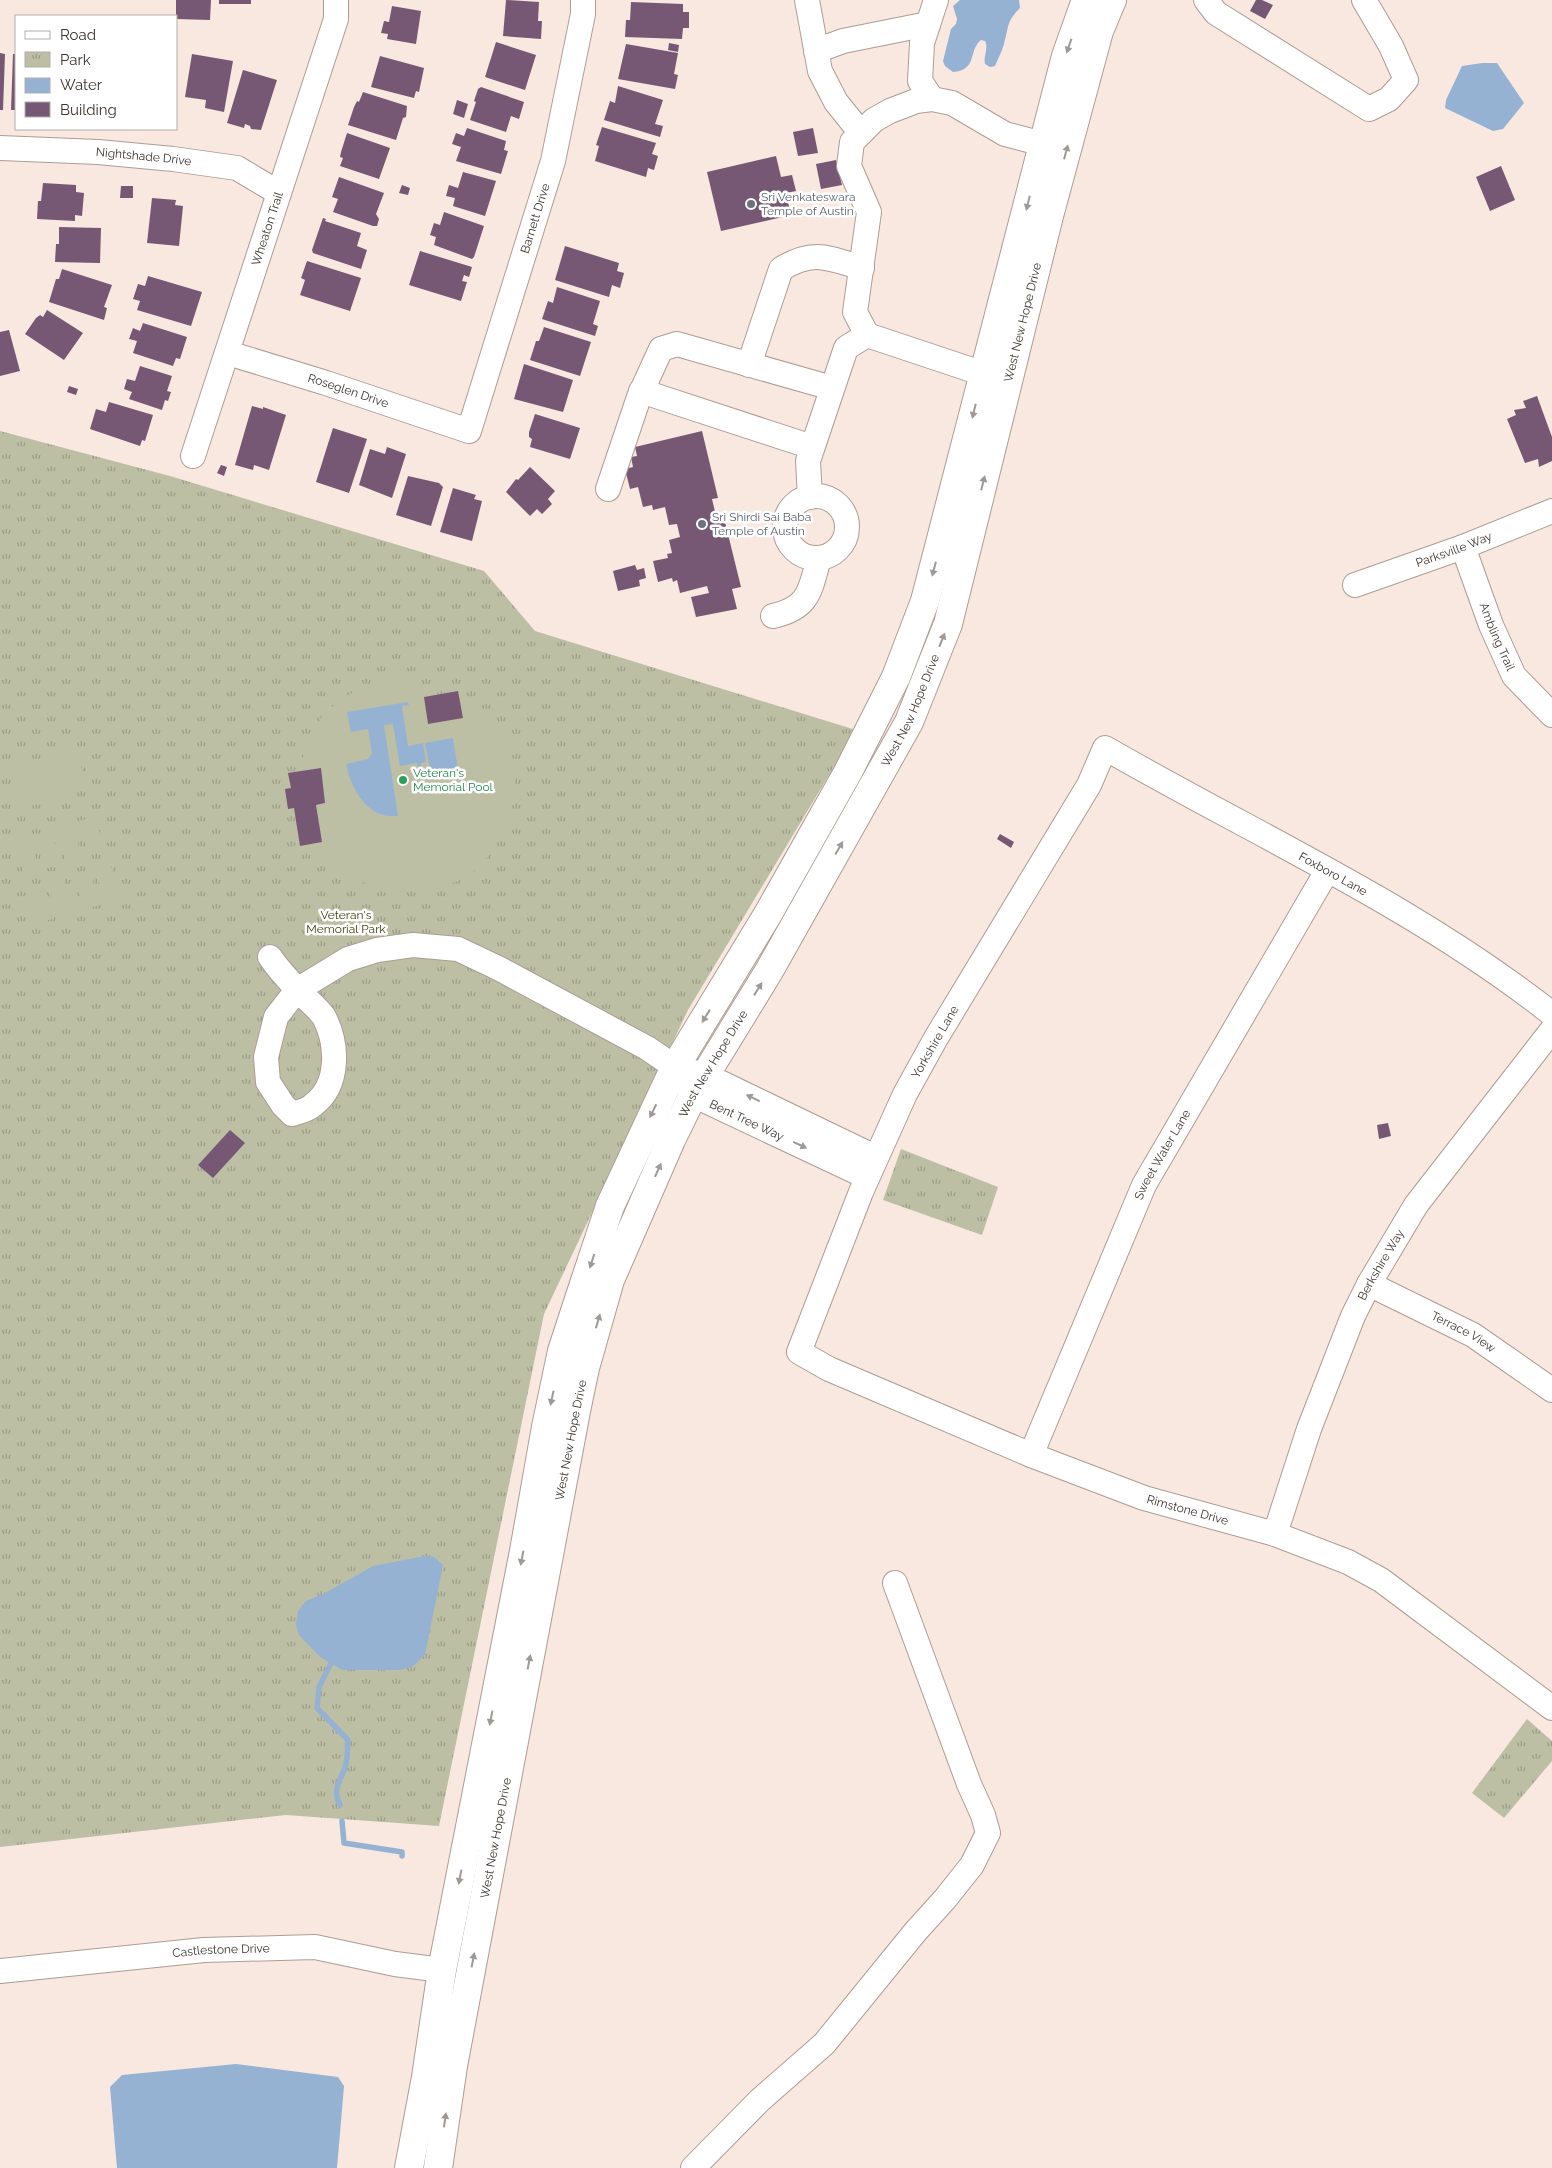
<svg xmlns="http://www.w3.org/2000/svg" width="1552" height="2168" viewBox="0 0 1552 2168" font-family="Raleway,sans-serif">
	<style>
		.park { fill: url(#park-tufts) }
		.garden { fill: #bdbfa5 }
		.water { fill: #96b2d3 }
		.lines { fill: none; stroke-linecap: round; stroke-linejoin: round }
		.stream { stroke: #96b2d3; stroke-width: 5.5 }
		.building { fill: #765874 }
		.minor-casing { stroke: #ac9d95; stroke-width: 26 }
		.major-casing { stroke: #ac9d95; stroke-width: 30 }
		.minor { stroke: #fff; stroke-width: 24 }
		.major { stroke: #fff; stroke-width: 28 }
		.oneway { fill: #9d9a98 }
		.worship-dot { fill: #6b7280; stroke: #fff; stroke-width: 2 }
		.leisure-dot { fill: #2e9e5b; stroke: #fff; stroke-width: 2 }
		.labels { text-anchor: middle; dominant-baseline: central; stroke-width: 5; stroke-linejoin: round; paint-order: stroke }
		.street-label { font-size: 12px; fill: #3b3431; stroke: #fff }
		.worship-label { font-size: 12px; fill: #5b616d; stroke: #fff; text-anchor: start }
		.leisure-label { font-size: 12px; fill: #27864d; stroke: #fff; text-anchor: start }
		.park-label { font-size: 12px; fill: #414311; stroke: #fff }
	</style>
	<defs>
		<pattern id="park-tufts" width="24" height="20" patternUnits="userSpaceOnUse" patternTransform="scale(1.25)"><rect width="24" height="20" fill="#bdbfa5"/><path d="M3 7l-1-3M5 7V3M7 7l1-3M15 17l-1-3M17 17v-4M19 17l1-3" fill="none" stroke="#9b9c87"/></pattern>
	</defs>
	<rect width="100%" height="100%" fill="#f9e8df"/>
	<g class="park">
		<polygon points="0,431 170,476 484,571 535,631 856,730 688,1010 544,1314 439,1826 286,1815 0,1847"/>
		<polygon points="901,1149 998,1187 982,1235 883,1200"/>
		<polygon points="1527,1719 1552,1741 1552,1761 1504,1818 1472,1793"/>
	</g>
	<g class="garden">
		<path d="M408 677 409 687H420L424 697 458 691 462 712 483 709C531 752 522 825 477 868 458 886 428 892 402 891 384 890 363 885 348 874 338 867 330 856 321 848L299 851 294 809H288L285 789 290 788 288 773 300 771C303 758 306 741 313 730 333 696 371 680 408 677Z"/>
		<polygon points="76,750 88,789 21,809 9,769"/>
		<polygon points="95,817 105,851 89,856 79,821"/>
		<polygon points="72,823 82,857 66,862 57,828"/>
		<polygon points="51,830 61,864 45,869 35,835"/>
		<polygon points="30,836 39,871 24,875 14,841"/>
		<polygon points="111,865 120,899 105,904 95,870"/>
		<polygon points="90,871 100,905 84,909 74,875"/>
		<polygon points="63,878 73,912 57,917 47,883"/>
		<polygon points="42,885 52,919 36,923 26,889"/>
	</g>
	<g class="water">
		<path d="M960 0H1019L1020 8C1006 22 1009 27 1004 44 1002 51 998 59 995 66L990 67 985 64C983 56 989 48 985 41L981 40C968 50 978 70 953 72L945 66 943 61 951 29 956 24 957 19 953 6Z"/>
		<polygon points="1482,63 1497,63 1524,103 1503,129 1493,131 1445,108 1446,100 1462,66"/>
		<path d="M408 702 409 705 402 706 408 746 423 743 426 762 421 763 422 769H419L417 763 400 766 393 724 384 725 398 816C368 820 351 789 346 764L368 759 372 753 368 729 351 732 347 712Z"/>
		<polygon points="453,738 458,769 431,774 425,743"/>
		<polygon points="425,1556 434,1557 443,1565 425,1655 412,1667 400,1670 342,1670 320,1657 299,1635 296,1625 298,1611 306,1601 325,1593 373,1566"/>
		<polygon points="236,2064 338,2077 344,2086 337,2168 117,2168 110,2087 122,2075"/>
	</g>
	<g class="lines">
		<g class="stream">
			<path d="M331 1663 319 1687 317 1708 348 1740C347 1747 348 1756 346 1764 342 1779 331 1789 340 1805"/>
			<polyline points="342,1821 344,1843 402,1852 402,1856"/>
		</g>
	</g>
	<g class="building">
		<polygon points="176,0 211,0 210,20 176,19"/>
		<rect x="219" y="0" width="32" height="4"/>
		<polygon points="506,0 539,2 538,21 542,21 541,39 503,36"/>
		<polygon points="1256,0 1262,0 1273,5 1265,19 1250,11"/>
		<polygon points="631,2 683,4 683,12 689,12 689,28 683,28 682,39 625,37 626,20 630,20"/>
		<polygon points="392,6 421,11 416,44 387,39 388,34 381,33 384,21 389,22"/>
		<polygon points="496,42 536,55 525,90 485,77"/>
		<polygon points="669,43 679,45 678,52 668,50"/>
		<polygon points="626,44 678,53 674,74 678,75 675,89 618,79"/>
		<polygon points="0,53 5,54 3,110 0,110"/>
		<polygon points="13,54 16,54 16,110 11,110"/>
		<polygon points="192,54 233,61 224,112 205,108 206,100 185,97"/>
		<polygon points="380,56 424,68 419,92 416,91 414,98 371,87"/>
		<polygon points="243,70 277,80 261,130 251,129 250,126 245,124 244,128 227,123"/>
		<polygon points="618,86 663,100 655,124 663,126 660,137 604,120 610,101 615,103"/>
		<polygon points="481,87 524,102 519,119 511,116 506,132 470,120 476,102 474,101 478,89"/>
		<polygon points="363,92 407,106 406,117 403,118 396,140 348,125 354,107 357,101 359,102"/>
		<polygon points="457,100 468,104 464,118 453,114"/>
		<polygon points="602,127 656,143 652,154 658,156 654,170 648,168 646,177 595,161 599,146 596,145"/>
		<polygon points="467,128 506,141 504,150 508,151 501,174 456,161 461,147 452,144 456,133 464,136"/>
		<polygon points="813,128 818,153 798,156 793,132"/>
		<polygon points="347,133 390,148 379,179 340,166 343,158 340,157 341,152"/>
		<polygon points="776,156 781,177 792,175 796,191 786,193 791,215 721,231 707,172"/>
		<polygon points="836,160 842,185 821,189 816,164"/>
		<polygon points="1501,166 1515,200 1490,211 1476,177"/>
		<polygon points="463,172 496,181 485,216 453,206 455,198 446,196 449,185 458,188"/>
		<polygon points="339,177 384,193 376,214 379,219 377,226 373,226 333,212 338,199 332,197"/>
		<polygon points="43,183 76,185 76,192 84,193 82,216 75,215 75,221 37,219 38,201 41,201"/>
		<polygon points="402,185 410,188 408,195 399,193"/>
		<polygon points="121,186 133,186 133,198 120,198"/>
		<polygon points="152,198 176,200 175,205 183,206 179,246 147,243"/>
		<polygon points="444,212 484,226 474,257 472,259 434,245 436,237 430,235 434,223 440,225"/>
		<polygon points="323,218 326,219 325,221 361,233 357,246 367,250 361,269 313,253 312,250"/>
		<polygon points="59,227 101,228 100,263 55,262 56,244 59,244"/>
		<polygon points="565,246 619,263 617,271 624,273 620,288 612,285 609,297 555,280"/>
		<polygon points="420,251 472,267 469,277 464,275 462,281 467,282 461,301 409,285"/>
		<polygon points="307,261 361,278 350,311 300,295 305,280 301,278"/>
		<polygon points="62,269 112,285 104,307 107,308 104,320 49,302 56,279 59,279"/>
		<polygon points="148,276 202,292 191,326 137,310 140,301 133,299 138,284 145,286"/>
		<polygon points="557,287 600,301 593,324 598,326 595,336 542,319 548,301 553,303"/>
		<polygon points="47,310 83,333 64,360 25,334 36,318 40,315 43,317"/>
		<polygon points="143,323 187,337 180,359 176,358 173,366 133,353 137,341 129,339 133,328 140,331"/>
		<polygon points="544,327 591,342 580,376 530,360 536,341 539,341"/>
		<polygon points="9,330 20,371 0,376 0,332"/>
		<polygon points="524,364 573,380 563,412 514,399"/>
		<polygon points="140,366 172,376 167,391 171,392 168,401 165,400 162,410 129,399 132,392 124,389 127,379 135,381"/>
		<polygon points="69,386 78,389 76,395 67,392"/>
		<polygon points="1537,396 1552,437 1552,461 1539,467 1538,459 1525,463 1507,419 1516,415 1514,410 1526,408 1523,401"/>
		<polygon points="109,402 153,415 145,441 142,440 140,446 90,429 96,409 106,412"/>
		<polygon points="252,406 263,409 263,407 286,415 269,470 254,465 253,470 235,465"/>
		<polygon points="535,414 580,428 570,459 530,447 532,439 529,437 529,432"/>
		<polygon points="333,428 367,439 349,493 316,482"/>
		<polygon points="702,431 718,498 712,499 717,520 724,518 741,587 732,589 737,609 696,617 691,597 709,593 707,586 680,593 677,580 673,582 672,578 658,582 653,561 668,558 667,554 672,553 669,540 680,537 677,524 669,525 665,507 653,510 652,505 643,507 638,487 630,489 625,469 633,467 631,457 637,456 635,447"/>
		<polygon points="387,447 406,454 392,498 359,485 370,449 385,454"/>
		<polygon points="221,465 227,467 224,476 217,473"/>
		<polygon points="530,467 555,491 548,499 552,504 542,514 537,509 530,516 506,492 516,479 518,480"/>
		<polygon points="408,476 439,483 443,487 431,526 396,515"/>
		<polygon points="453,488 476,495 474,499 482,501 472,541 440,532"/>
		<polygon points="635,565 637,570 644,568 646,578 639,580 640,586 618,591 613,571"/>
		<polygon points="458,691 463,718 428,724 424,697"/>
		<polygon points="321,768 325,803 316,805 322,842 300,846 294,808 288,809 285,789 291,788 288,773"/>
		<polygon points="1000,834 1014,842 1011,848 997,839"/>
		<polygon points="1388,1123 1391,1136 1379,1139 1377,1125"/>
		<polygon points="230,1130 245,1143 213,1178 198,1165"/>
	</g>
	<g class="lines">
		<g class="minor-casing">
			<g id="minor">
				<polyline points="807,0 820,71 836,102 861,133"/>
				<polyline points="1206,0 1216,13 1369,109 1389,99 1406,80 1391,46 1364,0"/>
				<polyline points="816,51 843,41 928,24"/>
				<polyline points="932,99 920,81 922,43 936,0"/>
				<path id="s1" d="M0 148 98 152 173 159 237 168 279 193"/>
				<path id="s2" d="M228 353 326 383 469 431 553 161 583 14V0"/>
				<path d="M749 365 781 269C814 249 828 258 862 268"/>
				<polyline points="984,374 867,335 855,312 869,212 849,166 852,142 874,120 890,111 916,101 932,99 952,103 1005,134 1043,144"/>
				<polyline points="641,391 812,447"/>
				<path id="s3" d="M193 456 336 19V0"/>
				<polyline points="608,489 639,397 661,349 677,344 832,388"/>
				<circle cx="816" cy="527" r="31"/>
				<polyline points="810,497 808,461 846,348 867,335"/>
				<path id="s4" d="M1463 547 1491 625 1514 676 1552 715"/>
				<path id="s5" d="M1355 585 1463 547 1552 511"/>
				<path d="M773 616C809 608 810 591 819 558"/>
				<path d="M270 957C279 970 289 981 300 992 307 1000 318 1008 324 1017 338 1044 340 1085 313 1105 308 1110 299 1112 292 1114L283 1105 268 1082 266 1057 276 1017 297 990 348 959 377 950 413 945 458 949 498 968 647 1048 675 1067 705 1075 875 1157"/>
				<path id="s6" d="M1552 1014C1417 907 1254 834 1105 748L1089 785 936 1038 905 1094 861 1192 799 1352 829 1369 1031 1455 1144 1498 1275 1534 1348 1562 1381 1580 1552 1708"/>
				<path id="s7" d="M684 1081 693 1095 867 1177"/>
				<path id="s8" d="M1369 1284 1473 1335 1552 1390"/>
				<path id="s9" d="M1031 1455 1144 1185 1327 871"/>
				<path id="s10" d="M1275 1534 1309 1429 1353 1316 1369 1284 1416 1205 1552 1030"/>
				<path id="s11" d="M0 1971 204 1950 315 1947 395 1964 442 1970"/>
				<polyline points="693,2168 760,2100 824,2044 916,1931 945,1899 972,1865 988,1833 983,1815 969,1784 895,1583"/>
			</g>
		</g>
		<g class="major-casing">
			<g id="major">
				<polyline points="409,2168 426,2077 442,1970 524,1551 546,1427 562,1351 581,1293 610,1206 675,1067 768,914 848,772 896,677 925,601 1066,56 1086,0"/>
				<path id="s12" d="M438 2168 453 2066 576 1411 585 1368 610 1280 671 1140 693 1095 769 971 909 722 948 624 1049 216 1099 31 1112 0"/>
			</g>
		</g>
		<use href="#minor" class="minor"/>
		<use href="#major" class="major"/>
	</g>
	<defs><path id="oneway-solid" d="M-6-.8H1V-3.2L6.5 0L1 3.2V.8H-6Z" transform="scale(1.25)"/></defs>
	<g class="oneway">
		<use href="#oneway-solid" transform="translate(1069 46) rotate(109)"/>
		<use href="#oneway-solid" transform="translate(1066 152) rotate(-75)"/>
		<use href="#oneway-solid" transform="translate(1028 203) rotate(104)"/>
		<use href="#oneway-solid" transform="translate(974 411) rotate(104)"/>
		<use href="#oneway-solid" transform="translate(983 483) rotate(-76)"/>
		<use href="#oneway-solid" transform="translate(934 569) rotate(105)"/>
		<use href="#oneway-solid" transform="translate(942 640) rotate(-68)"/>
		<use href="#oneway-solid" transform="translate(839 848) rotate(-60)"/>
		<use href="#oneway-solid" transform="translate(758 989) rotate(-58)"/>
		<use href="#oneway-solid" transform="translate(706 1016) rotate(122)"/>
		<use href="#oneway-solid" transform="translate(753 1098) rotate(-154)"/>
		<use href="#oneway-solid" transform="translate(653 1111) rotate(116)"/>
		<use href="#oneway-solid" transform="translate(800 1145) rotate(25)"/>
		<use href="#oneway-solid" transform="translate(658 1170) rotate(-66)"/>
		<use href="#oneway-solid" transform="translate(592 1261) rotate(108)"/>
		<use href="#oneway-solid" transform="translate(598 1321) rotate(-74)"/>
		<use href="#oneway-solid" transform="translate(552 1398) rotate(102)"/>
		<use href="#oneway-solid" transform="translate(522 1558) rotate(101)"/>
		<use href="#oneway-solid" transform="translate(529 1662) rotate(-79)"/>
		<use href="#oneway-solid" transform="translate(491 1718) rotate(101)"/>
		<use href="#oneway-solid" transform="translate(460 1877) rotate(101)"/>
		<use href="#oneway-solid" transform="translate(473 1960) rotate(-79)"/>
		<use href="#oneway-solid" transform="translate(445 2120) rotate(-82)"/>
	</g>
	<g class="worship-dot">
		<circle cx="751" cy="204" r="5"/>
		<circle cx="702" cy="524" r="5"/>
	</g>
	<circle class="leisure-dot" cx="403" cy="780" r="5"/>
	<g class="labels">
		<g class="street-label">
			<text stroke="none"><textPath href="#s1" startOffset="144">Nightshade Drive</textPath></text>
			<text stroke="none"><textPath href="#s2" startOffset="476">Barnett Drive</textPath></text>
			<text stroke="none"><textPath href="#s3" startOffset="239">Wheaton Trail</textPath></text>
			<text stroke="none"><textPath href="#s12" startOffset="1955">West New Hope Drive</textPath></text>
			<text stroke="none"><textPath href="#s2" startOffset="126">Roseglen Drive</textPath></text>
			<text stroke="none"><textPath href="#s5" startOffset="105">Parksville Way</textPath></text>
			<text stroke="none"><textPath href="#s4" startOffset="96">Ambling Trail</textPath></text>
			<text stroke="none"><textPath href="#s12" startOffset="1550">West New Hope Drive</textPath></text>
			<text transform="translate(1333 874) rotate(29)">Foxboro Lane</text>
			<text transform="translate(935 1042) rotate(-60)">Yorkshire Lane</text>
			<text stroke="none"><textPath href="#s12" startOffset="1145">West New Hope Drive</textPath></text>
			<text stroke="none"><textPath href="#s7" startOffset="76">Bent Tree Way</textPath></text>
			<text stroke="none"><textPath href="#s9" startOffset="328">Sweet Water Lane</textPath></text>
			<text stroke="none"><textPath href="#s10" startOffset="290">Berkshire Way</textPath></text>
			<text stroke="none"><textPath href="#s8" startOffset="106">Terrace View</textPath></text>
			<text stroke="none"><textPath href="#s12" startOffset="740">West New Hope Drive</textPath></text>
			<text stroke="none"><textPath href="#s6" startOffset="1620">Rimstone Drive</textPath></text>
			<text stroke="none"><textPath href="#s12" startOffset="335">West New Hope Drive</textPath></text>
			<text stroke="none"><textPath href="#s11" startOffset="222">Castlestone Drive</textPath></text>
		</g>
		<g class="worship-label">
			<text x="761" y="197">Sri Venkateswara<tspan x="761" dy="14">Temple of Austin</tspan></text>
			<text x="712" y="517">Sri Shirdi Sai Baba<tspan x="712" dy="14">Temple of Austin</tspan></text>
		</g>
		<g class="leisure-label">
			<text x="413" y="773">Veteran's<tspan x="413" dy="14">Memorial Pool</tspan></text>
		</g>
		<g class="park-label">
			<text x="346" y="915">Veteran's<tspan x="346" dy="14">Memorial Park</tspan></text>
		</g>
	</g>
	<rect x="15" y="15" width="162" height="115" fill="#ffffff" stroke="#b1aead"/>
	<rect x="25" y="31" width="25" height="8" fill="#ffffff" stroke="#b1aead"/>
	<text x="60" y="40" font-size="15" fill="#3b3431">Road</text>
	<rect x="25" y="52" width="25" height="15" fill="url(#park-tufts)" stroke="#b1aead"/>
	<text x="60" y="65" font-size="15" fill="#3b3431">Park</text>
	<rect x="25" y="78" width="25" height="15" fill="#96b2d3" stroke="#b1aead"/>
	<text x="60" y="90" font-size="15" fill="#3b3431">Water</text>
	<rect x="25" y="102" width="25" height="15" fill="#765874" stroke="#b1aead"/>
	<text x="60" y="115" font-size="15" fill="#3b3431">Building</text>
</svg>
